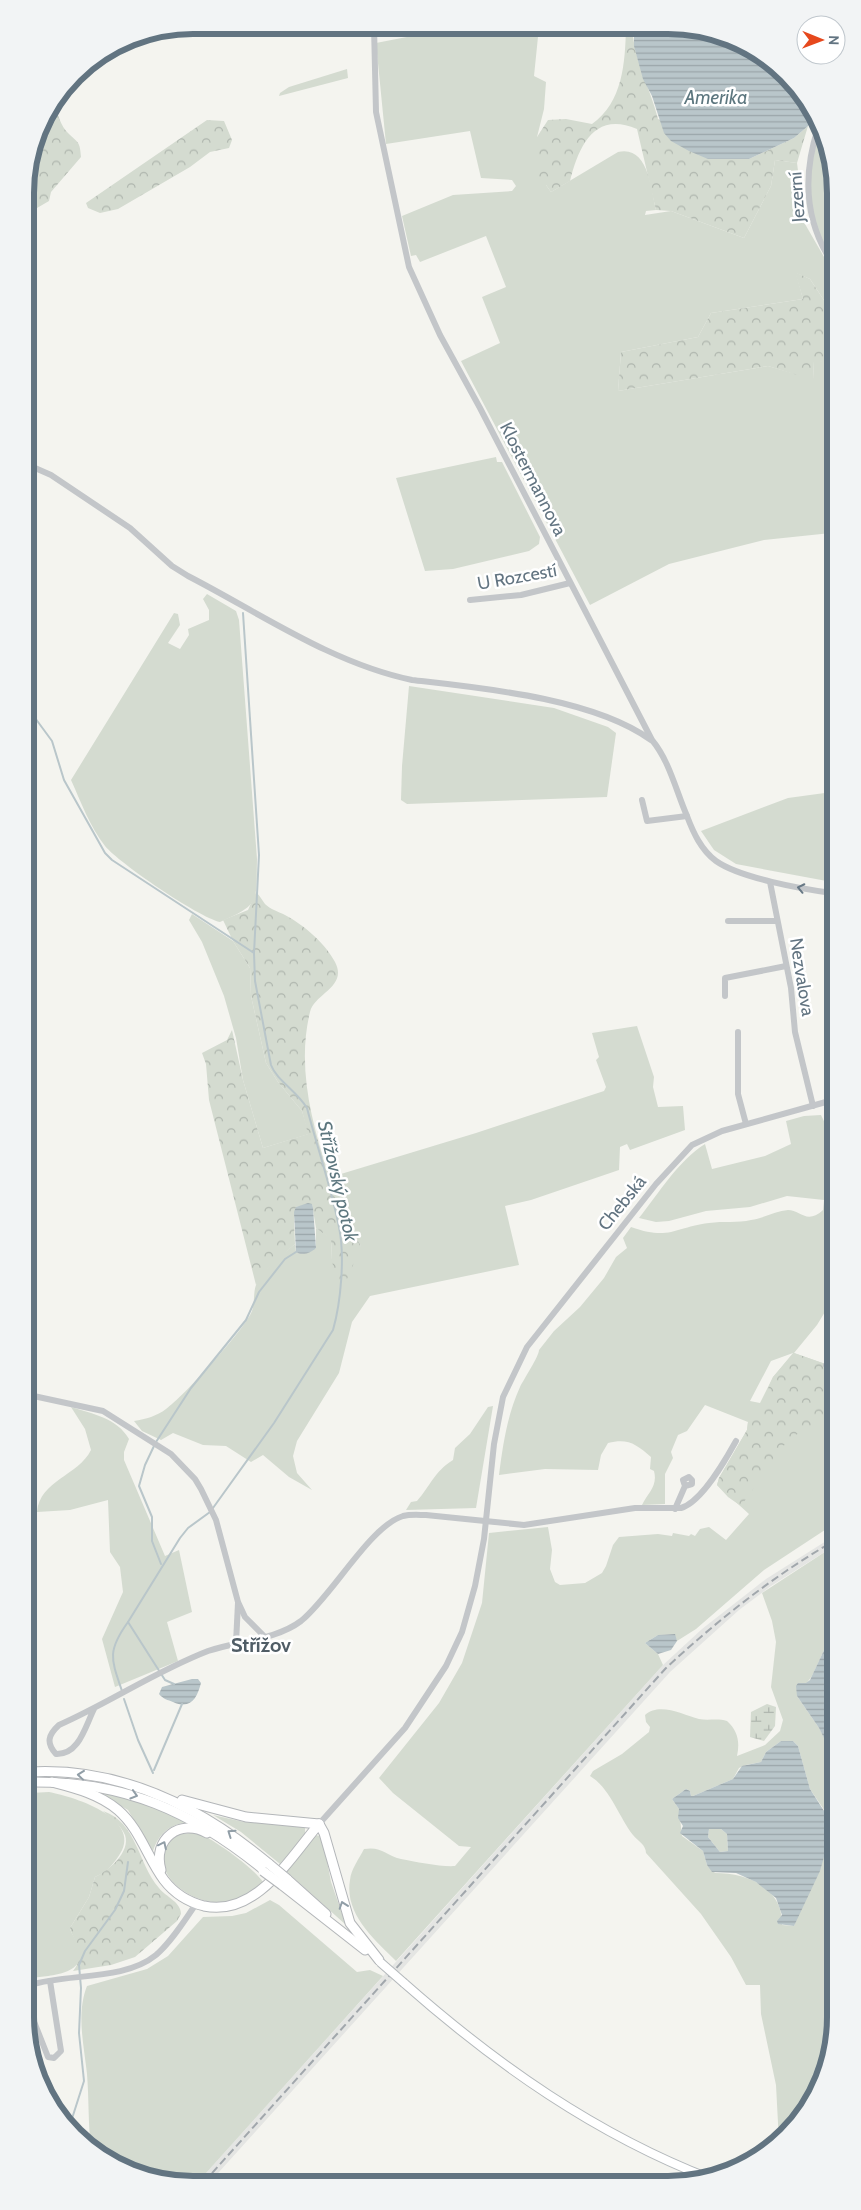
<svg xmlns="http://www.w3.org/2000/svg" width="861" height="2210" viewBox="0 0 861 2210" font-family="Cabin,sans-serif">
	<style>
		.built { fill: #e4e5e3 }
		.green { fill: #d4dbd0; fill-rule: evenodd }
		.forest { fill: url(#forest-crowns) }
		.wetland { fill: url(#wetland-marsh) }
		.water { fill: url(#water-rules); fill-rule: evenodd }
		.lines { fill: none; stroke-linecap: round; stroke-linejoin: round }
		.stream { stroke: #b9c6ca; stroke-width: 2 }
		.major-casing { stroke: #b3b8bb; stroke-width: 10 }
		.highway-casing { stroke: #b3b6b9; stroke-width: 11 }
		.minor { stroke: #c3c6c9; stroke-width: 6 }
		.major { stroke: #fff; stroke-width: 8 }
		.highway { stroke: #fff; stroke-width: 9 }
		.rail { stroke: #a1a7ac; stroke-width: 2; stroke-dasharray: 8 4; stroke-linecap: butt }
		.major-bridge-casing { stroke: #b3b8bb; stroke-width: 10; stroke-linecap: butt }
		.highway-bridge-casing { stroke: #b3b6b9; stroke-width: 11; stroke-linecap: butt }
		.major-bridge { stroke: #fff; stroke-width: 8 }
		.highway-bridge { stroke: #fff; stroke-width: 9 }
		.oneway { stroke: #677885 }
		.oneway2 { stroke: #919ea7 }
		.labels { text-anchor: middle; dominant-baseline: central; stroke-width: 5; stroke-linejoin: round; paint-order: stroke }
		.street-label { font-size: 18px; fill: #627481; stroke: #fff }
		.water-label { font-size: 19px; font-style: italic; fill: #5d777f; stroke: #fff }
		.quarter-label { font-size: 20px; font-weight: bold; fill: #505d66; stroke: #fff }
		.rim { fill: none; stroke: #627481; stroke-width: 6 }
	</style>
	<defs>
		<pattern id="forest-crowns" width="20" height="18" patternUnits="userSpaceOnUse" patternTransform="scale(1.25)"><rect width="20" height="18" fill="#d4dbd0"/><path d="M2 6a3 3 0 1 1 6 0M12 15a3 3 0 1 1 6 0" fill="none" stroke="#afb6ae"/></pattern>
		<pattern id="wetland-marsh" width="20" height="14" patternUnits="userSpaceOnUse" patternTransform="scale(1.25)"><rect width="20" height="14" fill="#d4dbd0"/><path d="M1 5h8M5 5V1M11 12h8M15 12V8" fill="none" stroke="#afb6ae"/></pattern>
		<pattern id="water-rules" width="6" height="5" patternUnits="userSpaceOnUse" patternTransform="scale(1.25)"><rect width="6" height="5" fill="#b9c6ca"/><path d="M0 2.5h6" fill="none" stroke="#9aa5a9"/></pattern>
	</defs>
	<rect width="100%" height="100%" fill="#f4f4ef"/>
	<polygon class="built" points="834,1536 834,1546 771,1586 739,1610 670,1672 210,2182 198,2182 663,1665 702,1629 766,1579"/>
	<g class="green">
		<path d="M417 26 539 27 534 76 546 82 544 109 537 137 546 185 551 192 618 152C648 145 651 188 656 210L646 211 645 215 671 211 744 238 771 186 775 160 797 163 805 224 831 269V311L810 279 796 273 803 299 711 313 698 337 621 352 618 391 768 366 813 379 814 360 831 363V533L764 540 669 564 590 605 461 361 500 343 482 297 506 287 486 236 420 262 416 255 411 256 402 216 453 195 512 191 516 186 512 180 481 178 470 131 386 144 376 43 417 35Z"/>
		<polygon points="347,69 348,78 279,96 280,93 289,87"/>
		<polygon points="818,128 830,149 831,261 819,241 808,185"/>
		<polygon points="496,457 497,462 502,462 540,537 539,544 529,551 453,569 425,571 396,478"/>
		<path d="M207 594 236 611 239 620 257 859C256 902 261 904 220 922 198 917 119 863 105 846 90 827 81 802 71 780L174 613 178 614 180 625 168 643 180 649 189 635 188 629 209 620V610L203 599Z"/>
		<polygon points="409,686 554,708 608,727 616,733 607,797 407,804 401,800 402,766"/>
		<polygon points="832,792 832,882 736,864 714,850 701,831 788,798"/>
		<polygon points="192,914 233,941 250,968 251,996 266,1063 278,1082 302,1111 309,1134 263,1148 243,1080 236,1038 224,996 202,942 189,920"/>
		<path d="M637 1026 654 1077 653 1087 658 1107 683 1106 685 1130 630 1150 627 1144 620 1147 619 1170 531 1200 505 1206 519 1265 370 1296 352 1322 339 1373 297 1441 293 1456 297 1473 312 1490 289 1477 263 1455 251 1462 226 1446 203 1445 173 1433 161 1440 142 1431 134 1421C146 1419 157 1416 166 1409 183 1397 245 1329 252 1311 255 1303 253 1293 256 1285 262 1269 282 1255 295 1244L296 1252C303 1256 309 1252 316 1248V1228L331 1238 332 1260 361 1246 346 1219 338 1189 331 1177 476 1133 604 1091 606 1087 596 1060 599 1057 592 1033Z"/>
		<path d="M821 1115 833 1140 834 1297 817 1325 794 1353 834 1367V1524L764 1570 696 1629 677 1641 674 1634 658 1635 645 1643 658 1654 663 1665 396 1961C375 1940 344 1914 350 1880 351 1869 359 1859 364 1849 382 1846 385 1855 401 1859 416 1862 441 1867 455 1866L471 1847 459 1846 393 1793 379 1778 439 1703 462 1663 482 1603 489 1533 548 1527 552 1550 550 1569 555 1582 560 1585 585 1583 602 1573 606 1566 613 1545 619 1537 658 1534 672 1536 673 1533 689 1536 691 1534 695 1536 700 1529 709 1527 726 1540 749 1514 717 1485 719 1478 747 1430 748 1422 705 1405 687 1431 678 1435 671 1452 673 1458 665 1474V1504L642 1505C648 1493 658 1486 654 1471L650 1469 651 1457C636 1444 628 1438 608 1443L601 1455 598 1470 545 1469 499 1475C503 1444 507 1416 520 1387 524 1379 539 1356 539 1350L554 1331 580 1307 604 1278 616 1257 627 1248 623 1238 631 1227C670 1241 675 1227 709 1223 723 1221 738 1223 751 1220 764 1218 776 1211 788 1210 800 1210 807 1225 823 1210L824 1200 787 1196 750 1207 706 1211 669 1221 656 1222 639 1218C659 1193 678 1161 705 1144L712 1169 765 1156 791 1144 786 1121 804 1116ZM793 1353 773 1377 760 1403 750 1401 771 1361Z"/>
		<path d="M493 1406 476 1508 406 1510 411 1502 417 1501C431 1485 434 1472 453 1460L455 1448 470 1434 488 1407Z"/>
		<path d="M71 1407C93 1414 117 1418 129 1439L124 1452V1460L165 1556 179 1550 192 1612 167 1622 178 1661 115 1687 102 1639 123 1592 120 1567 110 1552 108 1500 70 1510 37 1512C40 1480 78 1476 91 1450L85 1429Z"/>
		<path d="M834 1546 835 1645 825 1648 812 1676 797 1696 819 1728 835 1757 836 2028 823 2081 795 2128 779 2142 776 2085 761 2014 760 1985H746L731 1957 701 1914 646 1853C646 1845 638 1841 633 1835 619 1817 610 1788 590 1776L593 1771 622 1754 649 1732 650 1727 646 1722 645 1715C660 1702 683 1715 699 1719 708 1721 718 1718 727 1721 738 1731 740 1742 737 1756L765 1745 780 1731 783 1720 771 1687 776 1642 772 1621 762 1593ZM781 1741H793L798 1746 810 1789 833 1823 794 1926 782 1925C783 1887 747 1873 715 1873L707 1865 703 1851 682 1836 679 1809 672 1799 686 1789 690 1791 691 1796H693L733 1779 739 1768 746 1765 761 1762 766 1752Z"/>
		<path d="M93 1790 138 1801 189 1822C170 1824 159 1833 153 1851L128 1810Z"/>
		<path d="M49 1792C76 1797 146 1820 118 1857 112 1866 105 1873 95 1877L89 1897 70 1928C72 1936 78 1942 80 1949 86 1975 48 1976 30 1978V1793Z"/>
		<polygon points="213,1815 244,1822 301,1826 305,1828 305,1834 280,1864 241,1832"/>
		<polygon points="709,1829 721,1829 727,1834 728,1851 720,1852 708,1837"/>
		<path d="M196 1832C212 1838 254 1868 263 1882 252 1891 241 1899 226 1902 190 1908 138 1866 176 1835Z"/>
		<polygon points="314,1835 321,1836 323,1840 331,1882 346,1925 285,1870"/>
		<path d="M270 1900 279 1905 357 1972 370 1970 383 1976 198 2182H160L91 2148C88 2123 89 2099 87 2074 84 2045 76 2014 87 1986L147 1969 168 1956 203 1917 232 1916 246 1913Z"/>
	</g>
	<g class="forest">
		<path d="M626 28H632C635 63 650 87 658 119L749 159 794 138 808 126 797 163 775 160 771 186 744 238 671 211 656 210 637 129C594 111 579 146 570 181L551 192 546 185 540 183 536 171 537 137 548 120 566 119 592 124C623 102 625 63 626 28Z"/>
		<path d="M54 103C57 112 61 127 68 133 78 143 80 141 81 157L51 192 49 201 25 215C25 178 30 134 54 103Z"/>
		<polygon points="207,120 224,121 232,140 229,148 210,152 190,167 118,209 100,213 88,208 86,203"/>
		<polygon points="795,272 810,279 831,311 831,363 814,361 813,380 768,366 618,391 621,352 698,337 711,313 803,299"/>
		<path d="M256 892C260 896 262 900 265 904 270 909 279 912 285 915 304 925 325 943 335 962 348 987 315 993 310 1012 297 1065 311 1120 327 1170L335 1173 332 1177 338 1189 346 1219 361 1246 347 1279 336 1283 332 1260 331 1239 316 1228 312 1204 296 1207 294 1221 295 1244 268 1268 256 1285 209 1100 206 1064 202 1053 227 1040 232 1030 243 1080 263 1148 308 1134 302 1111 278 1082 266 1063 251 996 250 968 233 941 223 920 248 910Z"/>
		<polygon points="794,1353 834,1367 834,1443 815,1423 788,1440 741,1506 728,1497 717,1485 719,1478 747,1430 748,1422 759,1409 773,1377"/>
		<path d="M103 1811C137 1822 138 1864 159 1888 166 1897 181 1902 181 1914L177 1921 135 1957 111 1965 73 1971C87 1954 75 1945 70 1928L89 1897 95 1877C108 1871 131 1852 125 1835 121 1825 110 1818 103 1811Z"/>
	</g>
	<polygon class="wetland" points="767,1704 776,1707 775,1726 764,1741 750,1737 751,1712"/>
	<g class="water">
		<polygon points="634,28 701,28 743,42 787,74 812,117 808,126 794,138 749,159 708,159 689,151 671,141 664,133 652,96 643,79 634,46"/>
		<path d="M308 1203 312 1204 313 1208 316 1248C311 1253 302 1256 296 1252L294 1212 296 1207Z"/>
		<polygon points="675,1634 677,1641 671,1650 658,1654 645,1643 658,1635"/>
		<polygon points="835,1645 835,1757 833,1756 819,1728 797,1696 796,1686 798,1683 806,1683 810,1680 825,1648"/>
		<path d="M192 1679H198L201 1683C197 1698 191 1710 173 1702 168 1700 163 1699 159 1694L162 1687Z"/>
		<path d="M781 1741H793L798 1746 810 1789 833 1825 820 1871 794 1926 778 1924 777 1921 782 1915 776 1898 756 1882 736 1873 712 1872 707 1865 703 1851 680 1833 683 1826 678 1818 679 1809 672 1799 686 1789 690 1791 691 1796H693L733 1779 742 1766 761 1762 766 1752ZM709 1829H721L727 1834 728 1851 720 1852 708 1837Z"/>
	</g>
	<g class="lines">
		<g class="stream">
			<polyline points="243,613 259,855 254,953"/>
			<path d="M27 707 52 741 64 780 105 853 112 860 254 953 255 981 271 1065C277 1081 296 1090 307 1108 317 1147 331 1187 339 1227 345 1256 341 1302 333 1330L274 1423 213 1508"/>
			<polyline points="156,1442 191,1388 246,1320 259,1292 285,1259 296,1252"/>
			<polyline points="154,1446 145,1465 139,1486 152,1517 152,1541 161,1564"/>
			<polyline points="174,1684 165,1680 128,1622 180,1538 188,1528 210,1512"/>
			<path d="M122 1691C111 1659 107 1651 128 1622"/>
			<polyline points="124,1699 138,1740 153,1773"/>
			<polyline points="154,1770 182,1704"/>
			<polyline points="822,2084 835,1894"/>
			<polyline points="69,2128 84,2081 79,2033 81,1988 79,1965 85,1951 115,1910 124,1891 128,1862"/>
		</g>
		<g class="major-casing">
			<path id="major" d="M404 1983C497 2065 595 2134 711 2179"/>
		</g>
		<g class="highway-casing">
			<g id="highway">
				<path d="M30 1772C121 1767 201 1807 269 1864"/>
				<path d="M30 1782C124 1781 192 1811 264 1870"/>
				<path d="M52 1782C75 1788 99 1794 118 1810 140 1829 147 1857 164 1880 174 1893 188 1902 204 1906 256 1917 290 1858 319 1824"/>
				<polyline points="182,1800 246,1817 319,1824"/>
				<polyline points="319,1824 324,1833 350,1923 379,1960"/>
				<path d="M161 1870C152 1839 180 1818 207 1833"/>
				<polyline points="287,1879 326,1914"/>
				<polyline points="282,1885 365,1950"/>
			</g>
		</g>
		<g class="minor">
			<path d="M374 26 376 112 409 267 440 335 480 408 652 740C670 762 676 791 687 816 693 832 701 850 716 861 740 878 802 889 832 893"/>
			<path d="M818 128C803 174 804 219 831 261"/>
			<path d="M26 464 51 475 130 528 172 566 188 576C260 613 331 663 412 680 482 688 593 698 651 740"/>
			<polyline points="470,600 521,595 570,583"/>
			<polyline points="642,800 647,821 687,816"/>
			<polyline points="770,882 791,988 795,1032 813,1106"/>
			<polyline points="728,921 777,921"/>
			<polyline points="725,996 725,978 786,966"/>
			<polyline points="738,1032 738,1094 746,1124"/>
			<polyline points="826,1365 834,1355"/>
			<polyline points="29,1395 103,1411 171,1454 195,1479 201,1489 216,1520 238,1602 245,1617 264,1636"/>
			<polyline points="675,1509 685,1486 692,1484 692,1480 689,1477 683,1480 685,1486"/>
			<polyline points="236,1643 238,1603"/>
			<path d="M94 1709C85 1727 79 1755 56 1754 46 1743 48 1735 59 1725 109 1703 156 1671 208 1651 237 1641 276 1640 301 1621 332 1596 370 1526 403 1516 411 1514 419 1515 426 1515L524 1525 635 1508H681C702 1502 726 1459 736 1441"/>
			<polyline points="319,1824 405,1728 446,1666 462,1632 475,1586 484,1539 494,1444 503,1397 527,1347 656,1184 692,1145 722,1131 833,1100"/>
			<path d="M30 1985C69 1973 124 1981 156 1955 172 1941 184 1921 196 1904"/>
			<polyline points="31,2014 48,2057 54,2058 61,2051 50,1981"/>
		</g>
		<use href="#major" class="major"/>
		<use href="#highway" class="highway"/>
		<path class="rail" d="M204 2182 666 1668C718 1620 773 1576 834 1541"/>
		<g class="major-bridge-casing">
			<polyline id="major-bridge" points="380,1962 404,1983"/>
		</g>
		<g class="highway-bridge-casing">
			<g id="highway-bridge">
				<polyline points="269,1864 287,1879"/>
				<polyline points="263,1871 282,1885"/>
			</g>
		</g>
		<use href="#major-bridge" class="major-bridge"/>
		<use href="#highway-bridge" class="highway-bridge"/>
	</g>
	<defs><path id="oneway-chevron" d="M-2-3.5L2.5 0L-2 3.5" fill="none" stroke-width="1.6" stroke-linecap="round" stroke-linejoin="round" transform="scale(1.25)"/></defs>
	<use class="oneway" href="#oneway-chevron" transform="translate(801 888) rotate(-168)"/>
	<g class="oneway2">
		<use href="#oneway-chevron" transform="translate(81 1775) rotate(-174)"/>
		<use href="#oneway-chevron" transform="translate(134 1795) rotate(17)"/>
		<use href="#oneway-chevron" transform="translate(231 1833) rotate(-145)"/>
		<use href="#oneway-chevron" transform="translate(163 1845) rotate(-64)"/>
		<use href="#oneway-chevron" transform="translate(343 1905) rotate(-109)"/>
	</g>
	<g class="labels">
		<g class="street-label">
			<text transform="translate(797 197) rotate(-94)">Jezerní</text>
			<text transform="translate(533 479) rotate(63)">Klostermannova</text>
			<text transform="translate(517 577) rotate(-10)">U Rozcestí</text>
			<text transform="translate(802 977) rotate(81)">Nezvalova</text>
			<text transform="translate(622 1203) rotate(-51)">Chebská</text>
		</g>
		<g class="water-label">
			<text x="716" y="97">Amerika</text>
			<text transform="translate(338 1181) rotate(77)">Střížovský potok</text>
		</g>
		<g class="quarter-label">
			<text x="261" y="1645">Střížov</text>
		</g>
	</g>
	<path d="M0 0H861V2210H0ZM193 34H668A159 159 0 0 1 827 193V2017A159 159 0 0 1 668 2176H193A159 159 0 0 1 34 2017V193A159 159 0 0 1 193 34Z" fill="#f2f4f5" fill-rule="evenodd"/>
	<path class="rim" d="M193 34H668A159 159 0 0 1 827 193V2017A159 159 0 0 1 668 2176H193A159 159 0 0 1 34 2017V193A159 159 0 0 1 193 34Z"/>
	<g transform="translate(821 40) rotate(91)"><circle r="24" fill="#ffffff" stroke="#c0c7cd"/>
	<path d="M0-4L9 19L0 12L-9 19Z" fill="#e6481d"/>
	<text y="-8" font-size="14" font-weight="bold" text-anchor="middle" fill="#627481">N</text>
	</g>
</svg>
